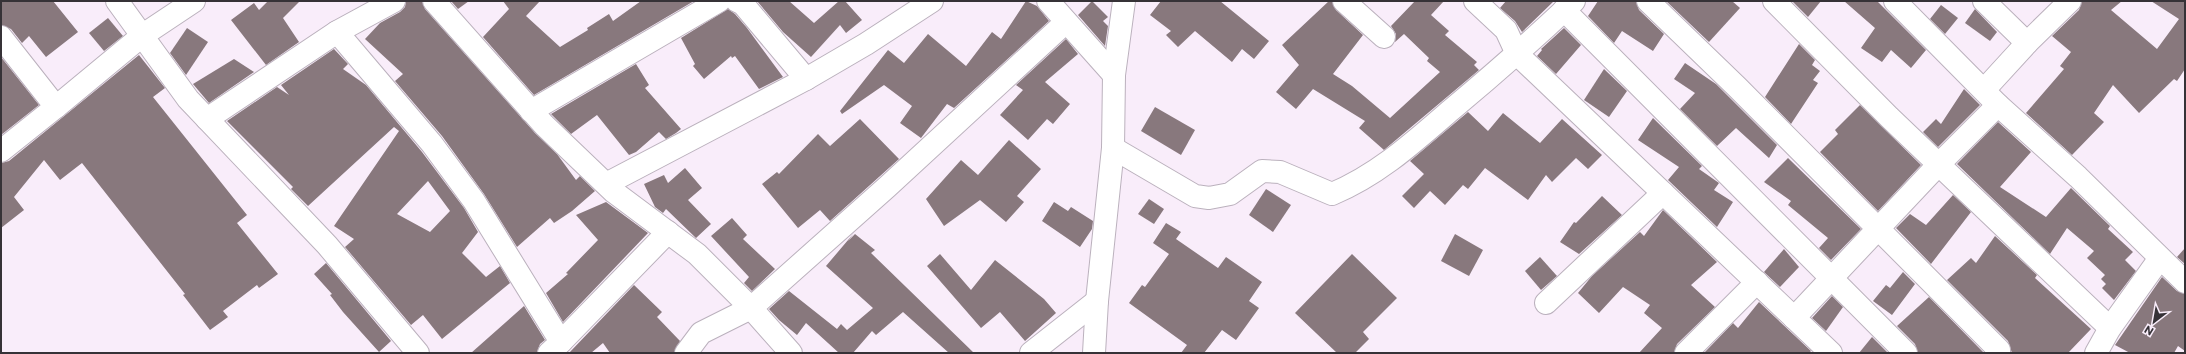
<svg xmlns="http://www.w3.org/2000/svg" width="2186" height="354" viewBox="0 0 2186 354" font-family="Commissioner,sans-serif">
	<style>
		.building { fill: #88787d; fill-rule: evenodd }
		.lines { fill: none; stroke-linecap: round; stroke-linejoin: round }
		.minor-casing { stroke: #bbb1bd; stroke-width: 24 }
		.major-casing { stroke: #bbb1bd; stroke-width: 24 }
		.minor { stroke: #fff; stroke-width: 22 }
		.major { stroke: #fff; stroke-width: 22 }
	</style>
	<rect width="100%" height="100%" fill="#f9edfa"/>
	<g class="building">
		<polygon points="1,1 53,1 78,32 46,57 29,36 22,43 11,29 1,25"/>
		<polygon points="268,1 300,1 283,18 299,42 266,65 231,20 254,3 259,10"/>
		<polygon points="406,1 422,1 425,9 535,133 557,154 576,180 580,176 595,191 572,211 554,223 550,218 517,247 484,194 442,136 395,81 403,74 365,39 380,23 400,12 405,7"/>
		<polygon points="451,1 469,1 458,9"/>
		<polygon points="503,1 540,1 526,16 560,47 588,30 587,28 609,14 613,21 641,1 694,1 534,95 483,37 509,9"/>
		<polygon points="757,1 789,1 814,23 839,1 845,1 862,20 846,33 840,25 811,57 783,32"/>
		<polygon points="1026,1 1037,6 1049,21 954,108 947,104 921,138 900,123 912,106 884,85 842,114 840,111 888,50 904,63 928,34 966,66 992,32 1001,39"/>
		<polygon points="1092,1 1108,17 1103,21 1108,26 1105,46 1078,15"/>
		<polygon points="1161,1 1220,1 1269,41 1254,59 1242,49 1232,62 1195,31 1178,47 1166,35 1171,31 1150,15"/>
		<polygon points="1329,1 1332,1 1336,10 1363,35 1333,74 1352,86 1390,118 1440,72 1427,61 1429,58 1404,34 1395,42 1396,34 1391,26 1415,1 1444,1 1431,15 1449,31 1445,35 1477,62 1474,65 1479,70 1384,150 1359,128 1365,121 1313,89 1296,109 1276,92 1299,65 1282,45"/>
		<polygon points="1506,1 1554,1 1522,32 1515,21 1500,8"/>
		<polygon points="1598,1 1636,1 1639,10 1664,34 1653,51 1622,31 1614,43 1588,16"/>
		<polygon points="1666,1 1732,1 1740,8 1709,42"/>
		<polygon points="1792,1 1821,1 1808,17"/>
		<polygon points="1844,1 1877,1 1926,50 1911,68 1891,50 1882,62 1861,48 1875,28"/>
		<polygon points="2082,1 2122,1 2111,10 2157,49 2179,19 2151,1 2185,1 2185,69 2177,81 2174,79 2139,113 2113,85 2094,113 2104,122 2072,155 2026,113 2064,69 2060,66 2071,52 2052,36 2079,10"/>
		<polygon points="1941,5 1958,18 1945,34 1930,19"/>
		<polygon points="728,9 735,14 747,28 783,77 759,89 735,56 732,58 731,56 704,79 693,66 695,64 681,38"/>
		<polygon points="1975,9 1997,32 1990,41 1965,23"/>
		<polygon points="108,18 123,36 104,51 89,33"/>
		<polygon points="187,28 208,42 186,75 170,53"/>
		<polygon points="1564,28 1581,45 1556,74 1537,56 1542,50 1541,49"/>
		<polygon points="1066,39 1078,54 1045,82 1070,104 1053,124 1047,119 1028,140 1000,115 1023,90 1016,85"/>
		<polygon points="1799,44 1815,60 1812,65 1820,71 1813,80 1818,83 1791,124 1765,97"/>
		<path d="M334 49 348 64 343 69 366 85 422 152 464 208 478 232 462 253 486 277 500 266 510 283 442 339 423 315 411 325 345 247 354 239 334 226 399 131 394 127 308 206 291 189 293 187 227 121 277 87 289 95 281 85ZM428 181 450 211 430 232 397 214Z"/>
		<polygon points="139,55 165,88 153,97 247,215 237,223 278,274 259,288 257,285 223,311 228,317 210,330 183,295 185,294 82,163 60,180 44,160 14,197 24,210 1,228 1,163 9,161"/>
		<polygon points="1,57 39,105 1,135"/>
		<polygon points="234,59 254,72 209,103 193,84"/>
		<polygon points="1685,63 1716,84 1777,145 1769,158 1736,128 1717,146 1680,109 1695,93 1674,79"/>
		<polygon points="636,64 649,85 645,88 681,129 676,133 666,139 659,132 636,152 629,155 597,115 571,134 551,114"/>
		<polygon points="1604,69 1627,91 1609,117 1584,100"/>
		<polygon points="1964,89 1980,105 1938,147 1923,132 1936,119 1941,124"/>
		<polygon points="1860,105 1921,165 1878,211 1820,152 1838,134 1835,130"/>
		<polygon points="1155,107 1195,130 1181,155 1141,131"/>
		<polygon points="1468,112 1488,131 1503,113 1540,143 1562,119 1602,155 1588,169 1576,158 1552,182 1546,175 1528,200 1485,168 1468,189 1463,185 1445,205 1430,191 1414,208 1402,196 1424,174 1410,161"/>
		<polygon points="1653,118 1702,166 1699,169 1719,183 1714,190 1733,202 1717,227 1668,180 1679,167 1638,140"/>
		<polygon points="860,119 899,159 830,221 820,210 798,228 762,184 777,172 779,174 818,134 830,146"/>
		<polygon points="1998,122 2031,152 2000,187 2046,217 2071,188 2110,226 2108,229 2133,252 2125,260 2136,271 2114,300 2102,288 2106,284 2101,279 2105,275 2087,258 2094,251 2067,228 2050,254 1957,164"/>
		<polygon points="1009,140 1041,169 1017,196 1024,202 1006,222 980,200 944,226 926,199 961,160 978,175"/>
		<polygon points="1788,158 1861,229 1831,260 1819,248 1828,238 1788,205 1791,201 1764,182"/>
		<polygon points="685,168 702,188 688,200 711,224 696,238 666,209 663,213 655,207 644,184 664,175 668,183"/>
		<polygon points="1266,189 1291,205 1273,232 1249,215"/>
		<polygon points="1953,195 1971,212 1931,264 1896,228 1910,214 1926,225"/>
		<polygon points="1602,196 1622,215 1579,254 1560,242 1574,222 1576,223"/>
		<polygon points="1149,199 1164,209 1154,224 1138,214"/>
		<polygon points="606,202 648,233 563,322 546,293 568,274 566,273 598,240 576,215"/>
		<polygon points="1054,202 1068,211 1071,207 1093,221 1092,229 1080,247 1042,221"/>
		<polygon points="1663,210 1717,262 1691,285 1715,307 1677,344 1674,353 1639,353 1662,328 1644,313 1650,305 1623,287 1599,313 1578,293 1592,276 1640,232 1644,236"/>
		<polygon points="732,218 747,235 743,239 775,269 752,291 744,283 749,277 711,236"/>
		<polygon points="1166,223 1181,232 1176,239 1218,268 1226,257 1262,282 1249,301 1259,308 1236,340 1222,330 1204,353 1181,353 1187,345 1129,303 1142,285 1145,287 1169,254 1153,243"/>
		<polygon points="854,233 848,241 855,234 875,250 871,253 974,353 949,353 903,312 876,335 872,331 853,353 839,353 806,323 797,335 779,320 769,309 789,291 837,329 841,324 847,330 873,308 826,266"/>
		<polygon points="1455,234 1483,250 1469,276 1441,261"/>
		<polygon points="1995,236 2037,275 2035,278 2091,329 2068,353 2012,353 2008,341 1947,280 1971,258 1976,263"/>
		<polygon points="2185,248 2185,264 2177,257"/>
		<polygon points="1784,249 1799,267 1780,287 1764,272"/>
		<polygon points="940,254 971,290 995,260 1044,299 1056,313 1025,341 1000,312 981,328 927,266"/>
		<polygon points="1352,254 1397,298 1363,332 1369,339 1355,353 1337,353 1295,313"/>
		<polygon points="1540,257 1557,276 1541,290 1525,271"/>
		<polygon points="326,263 391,341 379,352 343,312 330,295 332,294 314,274"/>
		<polygon points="1903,272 1915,284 1892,315 1873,301 1886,285 1890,288"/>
		<polygon points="2162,277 2177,291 2185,294 2185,351 2178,346 2174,353 2130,353 2115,345"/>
		<polygon points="634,285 662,312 657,317 680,341 674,353 610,353 603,343 591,353 569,353"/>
		<polygon points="1832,296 1843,307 1826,331 1812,318"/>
		<polygon points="1929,297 1984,353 1918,353 1915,344 1897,326"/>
		<polygon points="1759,302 1811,351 1809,353 1704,353 1733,323 1738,328"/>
		<polygon points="524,306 545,340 540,344 537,352 471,353"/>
		<polygon points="1872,337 1888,353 1859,353"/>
	</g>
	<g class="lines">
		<g class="minor-casing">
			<g id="minor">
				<polyline points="117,1 188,99 327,245 418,353"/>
				<polyline points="434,1 544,125 614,192 697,254 751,308 887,187 1066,22"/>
				<polyline points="737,1 743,4 806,79"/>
				<polyline points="1048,1 1114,75"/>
				<polyline points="1344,1 1384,37"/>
				<polyline points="1475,1 1506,30 1517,54 1831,353"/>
				<polyline points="1648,1 1737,87 1999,350 1999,353"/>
				<polyline points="1774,1 1889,117 2110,328"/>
				<polyline points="1895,1 1998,105 2078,177 2185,282"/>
				<polyline points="1984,1 2027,43 2070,1"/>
				<polyline points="1564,10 1906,353"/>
				<polyline points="337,32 432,144 474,201 561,342 549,353"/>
				<polyline points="1,37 56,107 143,35 194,1"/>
				<polyline points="1984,90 2027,43"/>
				<polyline points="531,111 719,1"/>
				<polyline points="207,119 337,32 394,1"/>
				<path d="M1113 148 1195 196 1209 198 1230 194 1262 171 1280 172 1332 194C1378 175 1414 142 1451 110 1493 75 1534 39 1574 1"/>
				<polyline points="1,151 56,107"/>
				<polyline points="606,184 806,79 866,44 932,1"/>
				<polyline points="1546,303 1663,193"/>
				<polyline points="1794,318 1939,164 1998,105"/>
				<polyline points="561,342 668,232"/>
				<polyline points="686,353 701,333 751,308 791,353"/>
				<polyline points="1031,353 1097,301"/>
				<polyline points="1686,353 1757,282"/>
				<polyline points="2096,353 2110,328 2160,258"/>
			</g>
		</g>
		<g class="major-casing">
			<polyline id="major" points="1094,353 1097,301 1113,148 1114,75 1124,1"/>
		</g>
		<use href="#minor" class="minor"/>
		<use href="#major" class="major"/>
	</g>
	<rect width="2186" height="354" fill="none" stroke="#363237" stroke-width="4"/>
	<g transform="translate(2154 322) rotate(211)" stroke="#f9edfa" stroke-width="3" paint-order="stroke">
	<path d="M0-3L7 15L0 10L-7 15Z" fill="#363237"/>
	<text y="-6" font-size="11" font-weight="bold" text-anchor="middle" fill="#363237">N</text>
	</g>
</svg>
